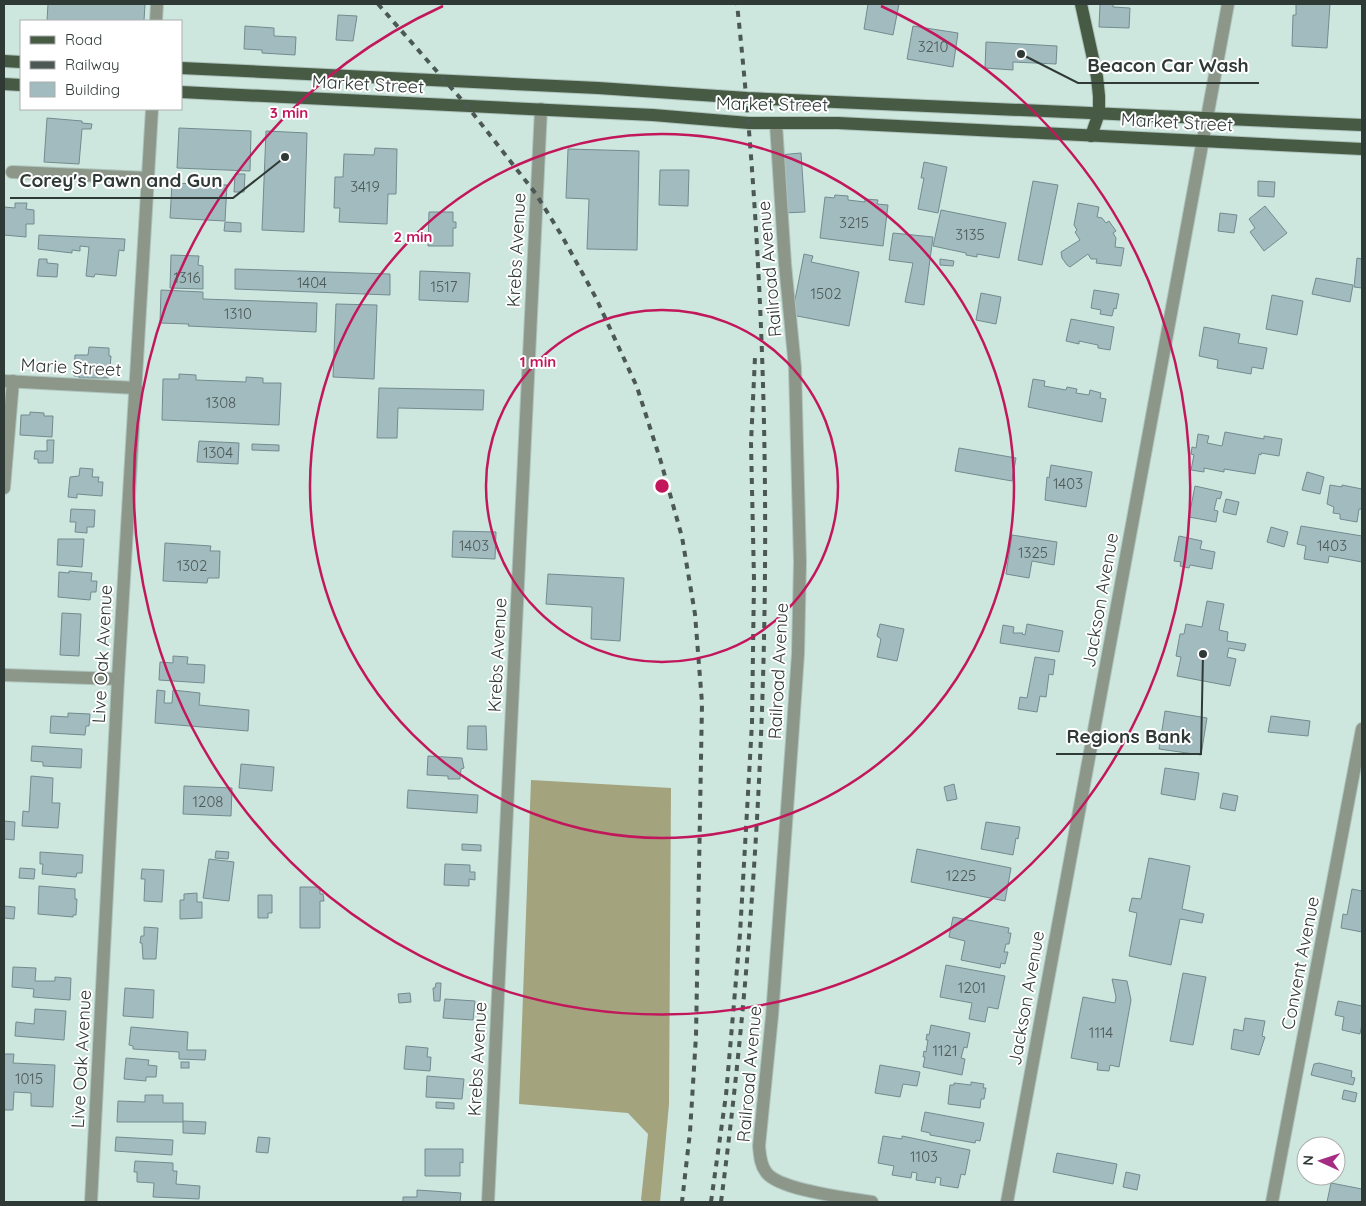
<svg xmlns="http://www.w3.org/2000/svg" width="1366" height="1206" viewBox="0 0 1366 1206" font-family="Quicksand,sans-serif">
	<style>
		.forest { fill: #a3a37e }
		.building { fill: #a2bbbf; stroke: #738b8f }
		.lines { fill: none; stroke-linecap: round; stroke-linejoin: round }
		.minor-casing { stroke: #adc3bc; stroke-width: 14 }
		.major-casing { stroke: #adc3bc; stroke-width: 14 }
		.minor { stroke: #8c978a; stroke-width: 12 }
		.major { stroke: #475b44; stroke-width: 12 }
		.rail { stroke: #4b5854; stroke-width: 4; stroke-dasharray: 6 6; stroke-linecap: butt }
		.ring { fill: none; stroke: #c2185b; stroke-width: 2.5 }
		.labels { text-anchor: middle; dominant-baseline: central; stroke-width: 4; stroke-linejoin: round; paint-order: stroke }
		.number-label { font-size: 15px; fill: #4c5a58 }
		.street-label { font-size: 18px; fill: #2f3936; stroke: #fff }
		.centre { fill: #c2185b; stroke: #fff; stroke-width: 2.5 }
		.ring-label { font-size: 15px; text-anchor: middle; font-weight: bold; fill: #c2185b; stroke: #fff; stroke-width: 4; stroke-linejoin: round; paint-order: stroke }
		.leader { fill: none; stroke: #2f3936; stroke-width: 2 }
		.callout-dot { fill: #2f3936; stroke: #fff; stroke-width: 2 }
		.callout-label { font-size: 19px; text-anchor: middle; font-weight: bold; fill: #2f3936; stroke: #fff; stroke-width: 4; stroke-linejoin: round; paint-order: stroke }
	</style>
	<rect width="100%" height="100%" fill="#cde6de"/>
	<polygon class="forest" points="531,780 671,788 669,1104 660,1202 644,1202 641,1200 648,1134 628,1113 519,1104"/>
	<g class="building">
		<polygon points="48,4 145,4 144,21 47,21"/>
		<polygon points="868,4 899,4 893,35 864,29"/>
		<polygon points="1100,4 1113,4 1113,7 1130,8 1129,28 1099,27"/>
		<polygon points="1296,4 1330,4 1327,48 1292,46 1293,15 1296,15"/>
		<polygon points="338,15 357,16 353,41 336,40"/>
		<polygon points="245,26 274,28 274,36 296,37 295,55 262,53 262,50 244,49"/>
		<polygon points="913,26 958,33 953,67 907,59"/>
		<polygon points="986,42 1057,46 1056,64 1013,62 1013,70 985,68"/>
		<polygon points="47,118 82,121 82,123 92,124 91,129 82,129 79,164 44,162"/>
		<polygon points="179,128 251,131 250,171 177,168"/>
		<polygon points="266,131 307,133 304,232 262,230"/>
		<polygon points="375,148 397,149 396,194 388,194 387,224 339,222 340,208 334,208 335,177 343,177 344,154 374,155"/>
		<polygon points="568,149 639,151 637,250 587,249 589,199 566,198"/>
		<polygon points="801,153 805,212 783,213 779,155"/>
		<polygon points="924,162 947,167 938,213 918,209 924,178 921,178"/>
		<polygon points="660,170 689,170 688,206 659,205"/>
		<polygon points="235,174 245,174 244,192 234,192"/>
		<polygon points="1033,181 1058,185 1042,265 1018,260"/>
		<polygon points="1258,181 1275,182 1274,197 1258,196"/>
		<polygon points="172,183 227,185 225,221 170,218"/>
		<polygon points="835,195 848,196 848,200 865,202 865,199 878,200 877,204 888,205 883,246 820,238 825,197 834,198"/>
		<polygon points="15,203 27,203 26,209 34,210 34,224 26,224 26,237 4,235 4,207 15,208"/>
		<polygon points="1078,203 1099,207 1097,217 1102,218 1106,223 1109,221 1116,231 1113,233 1116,238 1115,247 1124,248 1121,266 1096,263 1097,259 1091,259 1088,254 1070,267 1067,265 1062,258 1061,252 1080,240 1075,232 1077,230 1074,225"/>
		<polygon points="1265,206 1287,233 1264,251 1250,232 1255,228 1249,219"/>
		<polygon points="941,210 1006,223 999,258 977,254 977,257 966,255 966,253 933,246"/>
		<polygon points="429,212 453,212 453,222 456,222 456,228 453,228 453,246 428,246"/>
		<polygon points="1220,213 1237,215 1234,233 1218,231"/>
		<polygon points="225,222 241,223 241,232 224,231"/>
		<polygon points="893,233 933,237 924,305 905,302 913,263 889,260"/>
		<polygon points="39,235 125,239 124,251 119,250 116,276 95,274 94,277 86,276 89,247 80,246 80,251 72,250 72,253 38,249"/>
		<polygon points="804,254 813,256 811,262 859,272 849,326 792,315"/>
		<polygon points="171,255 199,256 198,265 203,266 203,289 170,288"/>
		<polygon points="1357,258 1362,259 1362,288 1354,287"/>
		<polygon points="39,259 47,259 47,263 58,264 57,277 37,276"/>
		<polygon points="940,259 954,261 953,266 940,265"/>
		<polygon points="235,269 390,274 390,295 235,289"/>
		<polygon points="420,271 470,273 468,302 419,300"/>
		<polygon points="1316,278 1353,285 1350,302 1312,294"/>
		<polygon points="161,290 203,292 203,299 317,303 316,332 188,326 189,324 160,323"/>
		<polygon points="1094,290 1119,294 1116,309 1114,308 1112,316 1100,314 1101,310 1091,308"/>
		<polygon points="981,293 1001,297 996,324 976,320"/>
		<polygon points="1272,295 1303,301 1297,335 1266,329"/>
		<polygon points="336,304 377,305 374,379 333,377"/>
		<polygon points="1071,319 1114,327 1110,350 1098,348 1098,345 1079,341 1079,344 1066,341"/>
		<polygon points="1204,327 1240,334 1238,343 1267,348 1263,369 1252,367 1251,374 1217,368 1218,360 1199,356"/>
		<polygon points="89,347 109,348 109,356 111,356 109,378 79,378 79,376 74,376 75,355 88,355"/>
		<polygon points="179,374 196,375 196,380 246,382 246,377 263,378 263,383 281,383 279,425 162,420 163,379 179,379"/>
		<polygon points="1033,379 1045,381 1044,386 1066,390 1067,387 1077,389 1076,393 1089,395 1090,390 1101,393 1100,398 1106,399 1102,422 1028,407"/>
		<polygon points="379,388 484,390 483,410 398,408 397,438 377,438"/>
		<polygon points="30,412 44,413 44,416 53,416 52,437 20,435 21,415 30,415"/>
		<polygon points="1225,432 1264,439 1264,436 1282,439 1279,456 1261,453 1261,455 1259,454 1255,474 1224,469 1224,472 1204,468 1204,472 1191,470 1194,455 1191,454 1192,447 1196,448 1198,434 1209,436 1207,443 1222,446"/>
		<polygon points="47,440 54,440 53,463 38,463 38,459 34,459 35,451 47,451"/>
		<polygon points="199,441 239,443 238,464 197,462"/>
		<polygon points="252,444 279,445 279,451 252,450"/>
		<polygon points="959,448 1016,458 1012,481 955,471"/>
		<polygon points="1051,465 1092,472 1086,507 1045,500 1047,477 1049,478"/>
		<polygon points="80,468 93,469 92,477 99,477 98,482 103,482 102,496 77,494 77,498 68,497 70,477 79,476"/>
		<polygon points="1307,472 1324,477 1320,494 1302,490"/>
		<polygon points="1330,485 1342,487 1342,485 1362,489 1362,509 1359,509 1357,522 1340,519 1340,514 1333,513 1334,507 1327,504"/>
		<polygon points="1195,486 1222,492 1220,499 1217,498 1214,510 1218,511 1216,522 1189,517"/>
		<polygon points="1226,499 1239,502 1236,515 1223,512"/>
		<polygon points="71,509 95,510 94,527 87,527 87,533 75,532 76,522 70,522"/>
		<polygon points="1301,526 1362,536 1362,562 1329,556 1328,563 1304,559 1306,546 1297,544"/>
		<polygon points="1271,527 1288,532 1284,547 1267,542"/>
		<polygon points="453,531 496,532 495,559 452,557"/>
		<polygon points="1012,535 1057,542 1054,565 1032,561 1029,578 1006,574"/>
		<polygon points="1179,536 1202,541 1200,549 1215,552 1212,569 1190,565 1189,568 1180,566 1181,562 1174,561"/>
		<polygon points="58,539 84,539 82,567 57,565"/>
		<polygon points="165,543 211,546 210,551 220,551 219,578 208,578 207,583 163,581"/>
		<polygon points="69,571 92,573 91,581 97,581 96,592 91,592 90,600 58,597 59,572 69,573"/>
		<polygon points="548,574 624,578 620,641 591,639 592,607 546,604"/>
		<polygon points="1207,601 1224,604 1219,630 1228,632 1227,641 1246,644 1244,651 1229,648 1227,657 1236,659 1230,686 1177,676 1181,657 1176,656 1180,634 1184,634 1186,624 1202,627"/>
		<polygon points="62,613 81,614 79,656 60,655"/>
		<polygon points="880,624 904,629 897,661 877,657 881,639 877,636"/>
		<polygon points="1027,624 1063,631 1059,652 1000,643 1003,625 1014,627 1013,633 1023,633 1022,634 1025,635"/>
		<polygon points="173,656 188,657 187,664 205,665 204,683 159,680 160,662 173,663"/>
		<polygon points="1035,657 1055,660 1053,675 1049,674 1046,697 1040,696 1037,712 1018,709 1020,697 1027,698"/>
		<polygon points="157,690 165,691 164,703 172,703 173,690 200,693 199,705 249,710 248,731 155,723"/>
		<polygon points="1165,711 1207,718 1201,755 1159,749"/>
		<polygon points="68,713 90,714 89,726 86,726 85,735 50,733 51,716 68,717"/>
		<polygon points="1271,716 1310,721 1308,736 1268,732"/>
		<polygon points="468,726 486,726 487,750 467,749"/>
		<polygon points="32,746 82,749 81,768 43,766 43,762 31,761"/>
		<polygon points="428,756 462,758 464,768 461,769 460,779 448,779 448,776 427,775"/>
		<polygon points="241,764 274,767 272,791 239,788"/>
		<polygon points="1165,768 1199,773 1195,800 1161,794"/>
		<polygon points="31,776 53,778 52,803 60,803 58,828 22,826 23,811 29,812"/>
		<polygon points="954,784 957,799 947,801 944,787"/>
		<polygon points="184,786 232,788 231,816 183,814"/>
		<polygon points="408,790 478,795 477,813 407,808"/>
		<polygon points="1223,793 1238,796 1235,811 1220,808"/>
		<polygon points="4,821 15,822 14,840 4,839"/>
		<polygon points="986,822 1020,827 1018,839 1016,838 1013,855 981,849"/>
		<polygon points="462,844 481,845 481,851 462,850"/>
		<polygon points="917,849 1011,868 1005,901 911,882"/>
		<polygon points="216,851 229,852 228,859 215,858"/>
		<polygon points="40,852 83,855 82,873 77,873 76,877 42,874 43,864 40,864"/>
		<polygon points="1149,858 1190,866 1182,909 1204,914 1202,923 1180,919 1171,965 1129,956 1137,913 1129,911 1132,898 1141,899"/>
		<polygon points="209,859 234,862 229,901 203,898"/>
		<polygon points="445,864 470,865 470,872 475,872 475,880 469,879 469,886 444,885"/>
		<polygon points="20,868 35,869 34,879 19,878"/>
		<polygon points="142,869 164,870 162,902 144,901 145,879 141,879"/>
		<polygon points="39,886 75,889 75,899 77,899 76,915 73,915 73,917 38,914"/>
		<polygon points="300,887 320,887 320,894 323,894 324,901 320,901 320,928 300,928"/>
		<polygon points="1352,889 1362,891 1362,932 1341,928 1343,914 1347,915"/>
		<polygon points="197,893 197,902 202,902 202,918 180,919 180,900 184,900 184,894"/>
		<polygon points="258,895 272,895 272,913 268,913 268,918 258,918"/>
		<polygon points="4,906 15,907 14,919 4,918"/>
		<polygon points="953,917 1009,928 1008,933 1011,933 1009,944 1006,944 1004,952 1008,952 1005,964 1001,963 1000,968 961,960 965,941 949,937"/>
		<polygon points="144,927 158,928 156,959 143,959 142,943 140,943 141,936 144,936"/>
		<polygon points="946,965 1005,976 998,1009 988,1007 985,1022 969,1019 972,1003 940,997"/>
		<polygon points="13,967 36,968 35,981 55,981 55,977 71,978 70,1000 33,997 34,989 12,987"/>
		<polygon points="1183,973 1206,977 1193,1045 1170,1041"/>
		<polygon points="1112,979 1127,981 1131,1000 1119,1067 1110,1065 1109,1071 1097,1070 1098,1063 1071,1058 1083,997 1115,1003 1116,997"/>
		<polygon points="436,983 441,983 440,1001 434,1001 433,988 435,988"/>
		<polygon points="125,988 154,990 153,1018 123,1016"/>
		<polygon points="410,993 411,1002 399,1003 398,994"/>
		<polygon points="445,999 475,1001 473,1020 443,1018"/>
		<polygon points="1338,1001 1362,1006 1362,1024 1360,1034 1342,1030 1344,1017 1335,1015"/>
		<polygon points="35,1009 66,1011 64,1040 15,1036 16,1022 34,1024"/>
		<polygon points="1245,1018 1265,1021 1262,1036 1265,1037 1259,1055 1231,1049 1234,1029 1243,1031"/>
		<polygon points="931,1025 970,1033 967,1048 964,1047 961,1058 965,1059 962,1075 923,1067 925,1057 923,1057 924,1051 926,1052 928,1040 926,1040 927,1034 929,1035"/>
		<polygon points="131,1027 188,1032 187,1050 206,1050 205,1060 179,1059 179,1052 133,1049 133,1046 129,1045"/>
		<polygon points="406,1046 428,1048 427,1057 431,1057 430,1071 404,1069"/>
		<polygon points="4,1054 14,1054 13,1063 55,1065 53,1107 31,1106 31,1093 14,1092 13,1110 4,1110"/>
		<polygon points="126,1058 149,1060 148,1065 157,1066 156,1077 146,1077 146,1081 124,1079"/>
		<rect x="181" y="1062" width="8" height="6"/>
		<polygon points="1319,1063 1352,1071 1351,1077 1355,1078 1353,1085 1311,1075 1314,1064"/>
		<polygon points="880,1065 920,1072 917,1086 903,1084 900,1097 875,1093"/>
		<polygon points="427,1076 464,1079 462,1099 426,1097"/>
		<polygon points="971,1082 984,1084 983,1088 986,1088 984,1099 981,1099 980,1108 948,1104 950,1085 954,1085 954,1083 971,1085"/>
		<polygon points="1344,1090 1357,1093 1355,1102 1342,1099"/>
		<polygon points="145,1095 163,1095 163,1103 183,1103 183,1122 117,1122 118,1101 145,1102"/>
		<polygon points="436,1102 454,1103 454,1109 436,1108"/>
		<polygon points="925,1112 984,1123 980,1141 976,1140 975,1143 930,1135 930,1133 921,1131"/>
		<polygon points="183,1121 206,1122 205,1134 183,1133"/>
		<polygon points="883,1136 902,1139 902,1136 970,1150 965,1175 961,1174 958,1188 940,1185 941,1178 936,1177 935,1183 916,1180 917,1173 912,1172 911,1178 892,1175 894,1166 878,1163"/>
		<polygon points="116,1137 173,1140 172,1155 115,1151"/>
		<polygon points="258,1137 270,1138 268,1153 256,1152"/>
		<polygon points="425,1149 463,1149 463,1163 460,1162 460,1176 425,1176"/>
		<polygon points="1057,1153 1117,1164 1113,1184 1053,1172"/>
		<polygon points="135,1161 173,1163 173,1171 177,1171 176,1184 200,1186 199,1199 153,1197 154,1183 137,1182 137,1172 134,1172"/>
		<polygon points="1126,1172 1140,1175 1137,1190 1123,1187"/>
		<polygon points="1331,1183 1362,1189 1362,1202 1327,1202"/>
		<polygon points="417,1190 461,1193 460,1202 403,1202 403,1197 417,1197"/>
	</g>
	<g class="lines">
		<g class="minor-casing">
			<g id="minor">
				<polyline points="156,21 157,4"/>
				<path d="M776 124 785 264 795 368 800 562 798 654 792 741 772 1016 759 1146C760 1155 760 1164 766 1172 778 1190 849 1198 872 1202"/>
				<polyline points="12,172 149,178"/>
				<polyline points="4,381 136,388"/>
				<polyline points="4,488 13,381"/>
				<polyline points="4,675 118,679"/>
				<polyline points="91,1202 118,679 152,109"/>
				<polyline points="488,1202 541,109"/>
				<polyline points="1007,1202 1228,4"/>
				<polyline points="1272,1202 1362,729"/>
			</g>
		</g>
		<g class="major-casing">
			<g id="major">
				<polyline points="1081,4 1097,77 1099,96 1099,113 1091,136"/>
				<polyline points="4,61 21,62"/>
				<polyline points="181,68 598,88 747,98 1362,125"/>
				<polyline points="4,84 21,85"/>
				<polyline points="181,92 653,115 749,123 838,123 1362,149"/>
			</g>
		</g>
		<use href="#minor" class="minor"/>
		<use href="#major" class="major"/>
		<g class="rail">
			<polyline points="378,4 468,107 536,194 562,236 596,298 637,387 661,462 682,537 695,614 702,703 696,1036 690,1132 682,1202"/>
			<polyline points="711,1202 726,1095 740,934 752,723 754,580 751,443 755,357"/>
			<path d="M721 1202C773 806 780 402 737 4"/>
		</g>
	</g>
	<g class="ring">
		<circle cx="662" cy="486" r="176"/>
		<circle cx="662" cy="486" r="352"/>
		<path d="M881 6A528 528 0 1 1 443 6"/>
	</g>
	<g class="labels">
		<g class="number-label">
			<text x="933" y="46">3210</text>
			<text x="365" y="186">3419</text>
			<text x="854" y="222">3215</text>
			<text x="970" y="234">3135</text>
			<text x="187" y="277">1316</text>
			<text x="312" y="282">1404</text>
			<text x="444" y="286">1517</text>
			<text x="826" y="293">1502</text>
			<text x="238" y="313">1310</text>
			<text x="221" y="402">1308</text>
			<text x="218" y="452">1304</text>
			<text x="1068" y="483">1403</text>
			<text x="474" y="545">1403</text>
			<text x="1332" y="545">1403</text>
			<text x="1033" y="552">1325</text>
			<text x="192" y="565">1302</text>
			<text x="208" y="801">1208</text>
			<text x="961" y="875">1225</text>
			<text x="972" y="987">1201</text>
			<text x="1101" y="1032">1114</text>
			<text x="945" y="1050">1121</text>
			<text x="29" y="1078">1015</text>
			<text x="924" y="1156">1103</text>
		</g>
		<g class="street-label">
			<text transform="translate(368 84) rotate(3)">Market Street</text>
			<text transform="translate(772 104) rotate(1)">Market Street</text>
			<text transform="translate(1177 122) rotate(3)">Market Street</text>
			<text transform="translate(516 250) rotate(-87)">Krebs Avenue</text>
			<text transform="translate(769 269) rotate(-95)">Railroad Avenue</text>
			<text transform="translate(71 367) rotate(3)">Marie Street</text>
			<text transform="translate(1100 600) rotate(-80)">Jackson Avenue</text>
			<text transform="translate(102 654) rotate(-87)">Live Oak Avenue</text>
			<text transform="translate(497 655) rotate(-87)">Krebs Avenue</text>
			<text transform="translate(778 671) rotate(-87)">Railroad Avenue</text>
			<text transform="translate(1300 963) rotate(-79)">Convent Avenue</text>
			<text transform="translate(1026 998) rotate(-80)">Jackson Avenue</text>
			<text transform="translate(81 1059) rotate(-87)">Live Oak Avenue</text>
			<text transform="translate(477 1059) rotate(-87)">Krebs Avenue</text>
			<text transform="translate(749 1074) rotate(-85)">Railroad Avenue</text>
		</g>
	</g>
	<circle cx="662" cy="486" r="8" class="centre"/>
	<g class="ring-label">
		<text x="289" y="118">3 min</text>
		<text x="413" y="242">2 min</text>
		<text x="538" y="367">1 min</text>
	</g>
	<path class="leader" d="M1021 54L1078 83H1259M285 157L233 198H10M1203 654L1201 754H1056"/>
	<g class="callout-dot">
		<circle cx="1021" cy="54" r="5"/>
		<circle cx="285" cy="157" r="5"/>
		<circle cx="1203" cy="654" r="5"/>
	</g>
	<g class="callout-label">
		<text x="1168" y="72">Beacon Car Wash</text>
		<text x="121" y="187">Corey's Pawn and Gun</text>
		<text x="1129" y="743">Regions Bank</text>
	</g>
	<rect width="1366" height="1206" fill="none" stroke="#2f3936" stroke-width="10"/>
	<rect x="20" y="20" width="162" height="90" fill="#ffffff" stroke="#acb0af"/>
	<rect x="30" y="36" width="25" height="8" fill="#475b44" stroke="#acb0af"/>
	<text x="65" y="45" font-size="15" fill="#2f3936">Road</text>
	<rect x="30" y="61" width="25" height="8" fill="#4b5854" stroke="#acb0af"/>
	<text x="65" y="70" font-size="15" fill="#2f3936">Railway</text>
	<rect x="30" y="82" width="25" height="15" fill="#a2bbbf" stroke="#acb0af"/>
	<text x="65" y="95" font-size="15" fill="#2f3936">Building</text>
	<g transform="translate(1321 1161) rotate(273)"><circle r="24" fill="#ffffff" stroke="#acb0af"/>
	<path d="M0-4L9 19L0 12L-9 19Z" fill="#a52c82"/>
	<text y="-8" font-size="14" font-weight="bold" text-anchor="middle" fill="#2f3936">N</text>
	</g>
</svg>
